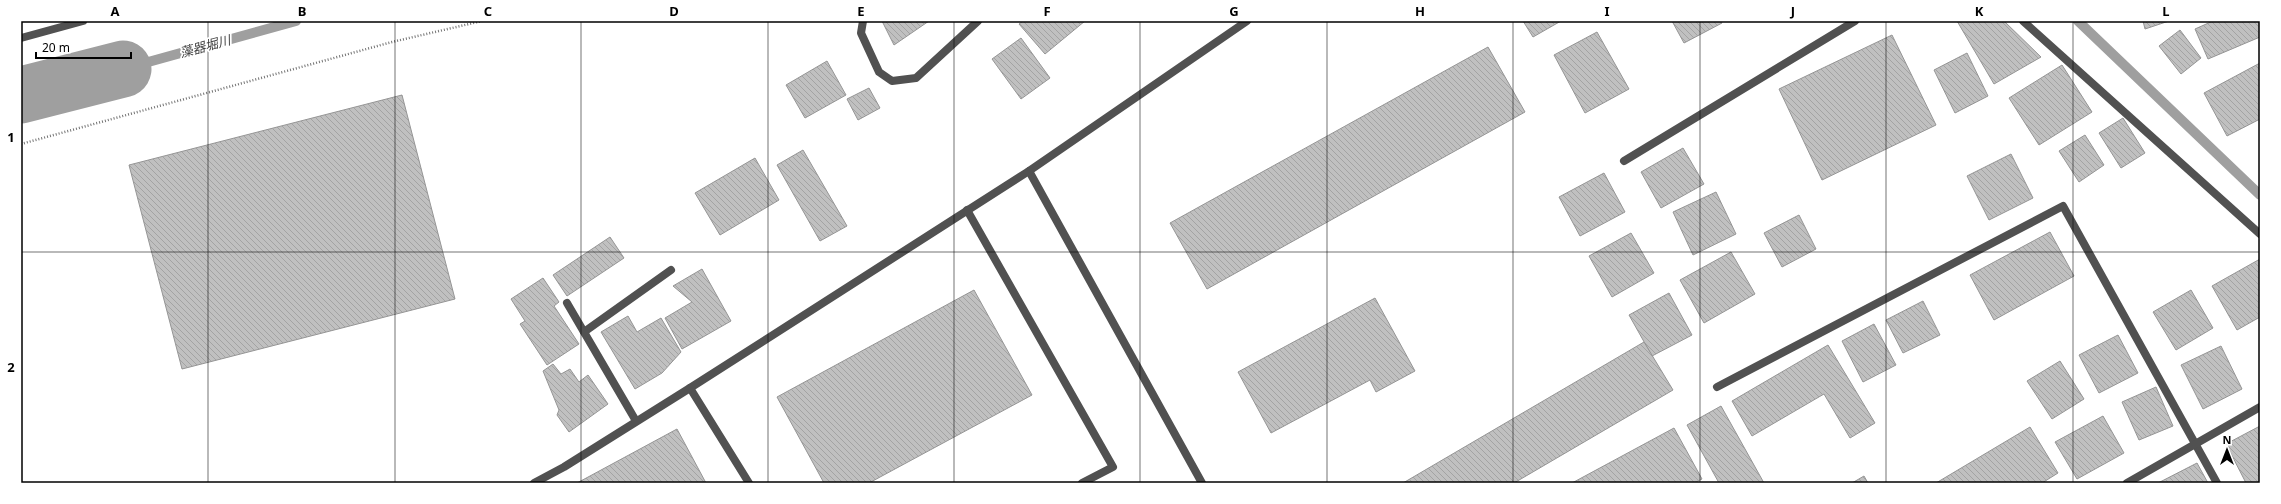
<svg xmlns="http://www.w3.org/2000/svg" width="2281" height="504" viewBox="0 0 2281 504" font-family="'Noto Sans','Noto Sans JP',sans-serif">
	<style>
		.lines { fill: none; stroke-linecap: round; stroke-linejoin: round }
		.stream { stroke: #9f9f9f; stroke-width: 10 }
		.river { stroke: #9f9f9f; stroke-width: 57 }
		.building { fill: url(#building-back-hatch); stroke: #959595 }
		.path { stroke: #737373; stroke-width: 2.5; stroke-dasharray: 1 2; stroke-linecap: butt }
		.lane { stroke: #515151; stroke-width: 8 }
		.street { stroke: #515151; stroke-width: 8 }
		.grid { fill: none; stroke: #000; stroke-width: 1; stroke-opacity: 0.55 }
		.labels { text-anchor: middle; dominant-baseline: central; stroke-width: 3.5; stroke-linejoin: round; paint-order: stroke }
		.water-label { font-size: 13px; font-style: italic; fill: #404040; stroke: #fff }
		.neatline { fill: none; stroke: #000; stroke-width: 1.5 }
		.grid-label { font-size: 13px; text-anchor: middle; font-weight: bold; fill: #000 }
	</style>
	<defs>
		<pattern id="building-back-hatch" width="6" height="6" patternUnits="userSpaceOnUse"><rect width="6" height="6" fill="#c0c0c0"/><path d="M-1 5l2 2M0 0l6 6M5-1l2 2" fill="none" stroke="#a3a3a3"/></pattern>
	</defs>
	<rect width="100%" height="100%" fill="#fff"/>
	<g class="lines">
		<g class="stream">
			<polyline points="2078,21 2260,195"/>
			<polyline points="123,69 296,21"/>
		</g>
		<polyline class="river" points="21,95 123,69"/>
	</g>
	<g class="building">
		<polygon points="882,21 929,21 894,45"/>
		<polygon points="1023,21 1085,21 1045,54 1019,24"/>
		<polygon points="1523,21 1561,21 1533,37"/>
		<polygon points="1672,21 1721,21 1722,23 1684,43"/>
		<polygon points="1957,21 2004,21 2041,57 1994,84"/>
		<polygon points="2143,21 2169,21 2145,29"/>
		<polygon points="2213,21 2259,21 2260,37 2208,59 2195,29"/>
		<polygon points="2180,30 2201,58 2181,74 2159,46"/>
		<polygon points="1597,32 1629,89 1585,113 1554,55"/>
		<polygon points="1892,35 1936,125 1822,180 1779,89"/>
		<polygon points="1021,38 1050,78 1021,99 992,59"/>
		<polygon points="1488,47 1525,112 1207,289 1170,223"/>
		<polygon points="1967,53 1988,96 1955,113 1934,70"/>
		<polygon points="827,61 846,95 805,118 786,85"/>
		<polygon points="2260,63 2260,119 2227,136 2204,93"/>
		<polygon points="2062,65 2092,112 2039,145 2009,98"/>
		<polygon points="869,88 880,108 858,120 847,99"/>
		<polygon points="402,95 455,299 182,369 129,165"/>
		<polygon points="2123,118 2145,153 2121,168 2099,133"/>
		<polygon points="2085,135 2104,165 2079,182 2059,151"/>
		<polygon points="1683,148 1704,184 1661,208 1641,172"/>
		<polygon points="803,150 847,226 820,241 777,165"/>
		<polygon points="2011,154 2033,198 1989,220 1967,176"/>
		<polygon points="755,158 779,200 720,235 695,193"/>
		<polygon points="1604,173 1625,212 1580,236 1559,197"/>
		<polygon points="1716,192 1736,234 1693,255 1673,212"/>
		<polygon points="1799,215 1816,249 1782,267 1764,233"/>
		<polygon points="2050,232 2074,276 1994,320 1970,275"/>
		<polygon points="1631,233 1654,273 1612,297 1589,256"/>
		<polygon points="610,237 624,258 567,296 553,275"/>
		<polygon points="1731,252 1755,294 1704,323 1680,280"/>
		<polygon points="2260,259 2260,317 2237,330 2212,286"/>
		<polygon points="702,269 731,321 682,349 665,318 692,302 673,286"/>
		<polygon points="543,278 559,302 554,306 579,344 547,365 520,324 525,321 511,299"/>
		<polygon points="974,290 1032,395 869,483 824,483 777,397"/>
		<polygon points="2191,290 2213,328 2176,350 2153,312"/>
		<polygon points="1669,293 1692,335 1652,356 1629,315"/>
		<polygon points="1375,298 1415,371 1376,392 1370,380 1271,433 1238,372"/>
		<polygon points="1923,301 1940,335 1903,353 1886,320"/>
		<polygon points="628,316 637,332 661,318 681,352 662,373 635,389 601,332"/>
		<polygon points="1874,324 1896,365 1863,382 1842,341"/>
		<polygon points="2118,335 2138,373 2099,393 2079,355"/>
		<polygon points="1644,342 1673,390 1514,483 1403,483"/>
		<polygon points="1828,345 1875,423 1850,438 1824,394 1752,436 1732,401"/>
		<polygon points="2221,346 2242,389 2203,409 2181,365"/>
		<polygon points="2060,361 2084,399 2052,419 2027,381"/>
		<polygon points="553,364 561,374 570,369 579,382 588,375 608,404 569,432 557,415 559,410 543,371"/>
		<polygon points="2156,387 2173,426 2139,440 2122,402"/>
		<polygon points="1721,406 1764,483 1719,483 1687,425"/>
		<polygon points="2103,416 2124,453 2077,479 2055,442"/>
		<polygon points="2260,426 2260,483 2246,483 2226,444"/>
		<polygon points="2030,427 2058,473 2042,483 1936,483"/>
		<polygon points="1674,428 1702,479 1694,483 1572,483"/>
		<polygon points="677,429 706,483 577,483"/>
		<polygon points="2197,463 2208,483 2158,483"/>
		<polygon points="1864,476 1868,483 1852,483"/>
	</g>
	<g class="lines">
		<polyline class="path" points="21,144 392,42 482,21"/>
		<g class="lane">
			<polyline points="967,210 1113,467 1082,483"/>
			<polyline points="690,388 749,483"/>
		</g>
		<g class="street">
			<polyline points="863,21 861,33 879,72 892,81 916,78 978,21"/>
			<polyline points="2023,21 2260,234"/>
			<polyline points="21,38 83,21"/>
			<polyline points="1624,161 1855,21"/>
			<polyline points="1029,171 1202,483"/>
			<polyline points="567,303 636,421"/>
			<polyline points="584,332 671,270"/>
			<polyline points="1717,387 2063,206 2217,483"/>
			<polyline points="534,483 564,467 690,388 1029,171 1247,21"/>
			<polyline points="2127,483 2260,407"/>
		</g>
	</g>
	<path class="grid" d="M208 21V483M395 21V483M581 21V483M768 21V483M954 21V483M1140 21V483M1327 21V483M1513 21V483M1700 21V483M1886 21V483M2073 21V483M21 252H2260"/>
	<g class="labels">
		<g class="water-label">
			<text transform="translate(205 46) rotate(-15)">藻器堀川</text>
		</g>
	</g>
	<rect width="2281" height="504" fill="none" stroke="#ffffff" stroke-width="44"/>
	<g transform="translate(2227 450)" stroke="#ffffff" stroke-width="3" paint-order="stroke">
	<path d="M0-3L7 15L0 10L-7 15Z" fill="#000000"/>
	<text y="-6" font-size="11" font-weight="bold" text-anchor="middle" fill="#000000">N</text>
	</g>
	<path d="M36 52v6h95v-6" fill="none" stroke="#000000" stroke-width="2"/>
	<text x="42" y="52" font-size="12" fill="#000000" stroke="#ffffff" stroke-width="3" paint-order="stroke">20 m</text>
	<rect x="22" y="22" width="2237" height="460" class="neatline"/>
	<g class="grid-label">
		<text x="115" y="16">A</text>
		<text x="302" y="16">B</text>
		<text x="488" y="16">C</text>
		<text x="674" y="16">D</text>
		<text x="861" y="16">E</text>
		<text x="1047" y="16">F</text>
		<text x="1234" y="16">G</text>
		<text x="1420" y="16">H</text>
		<text x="1607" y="16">I</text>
		<text x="1793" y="16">J</text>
		<text x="1979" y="16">K</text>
		<text x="2166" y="16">L</text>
		<text x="11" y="142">1</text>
		<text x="11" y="372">2</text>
	</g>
</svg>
